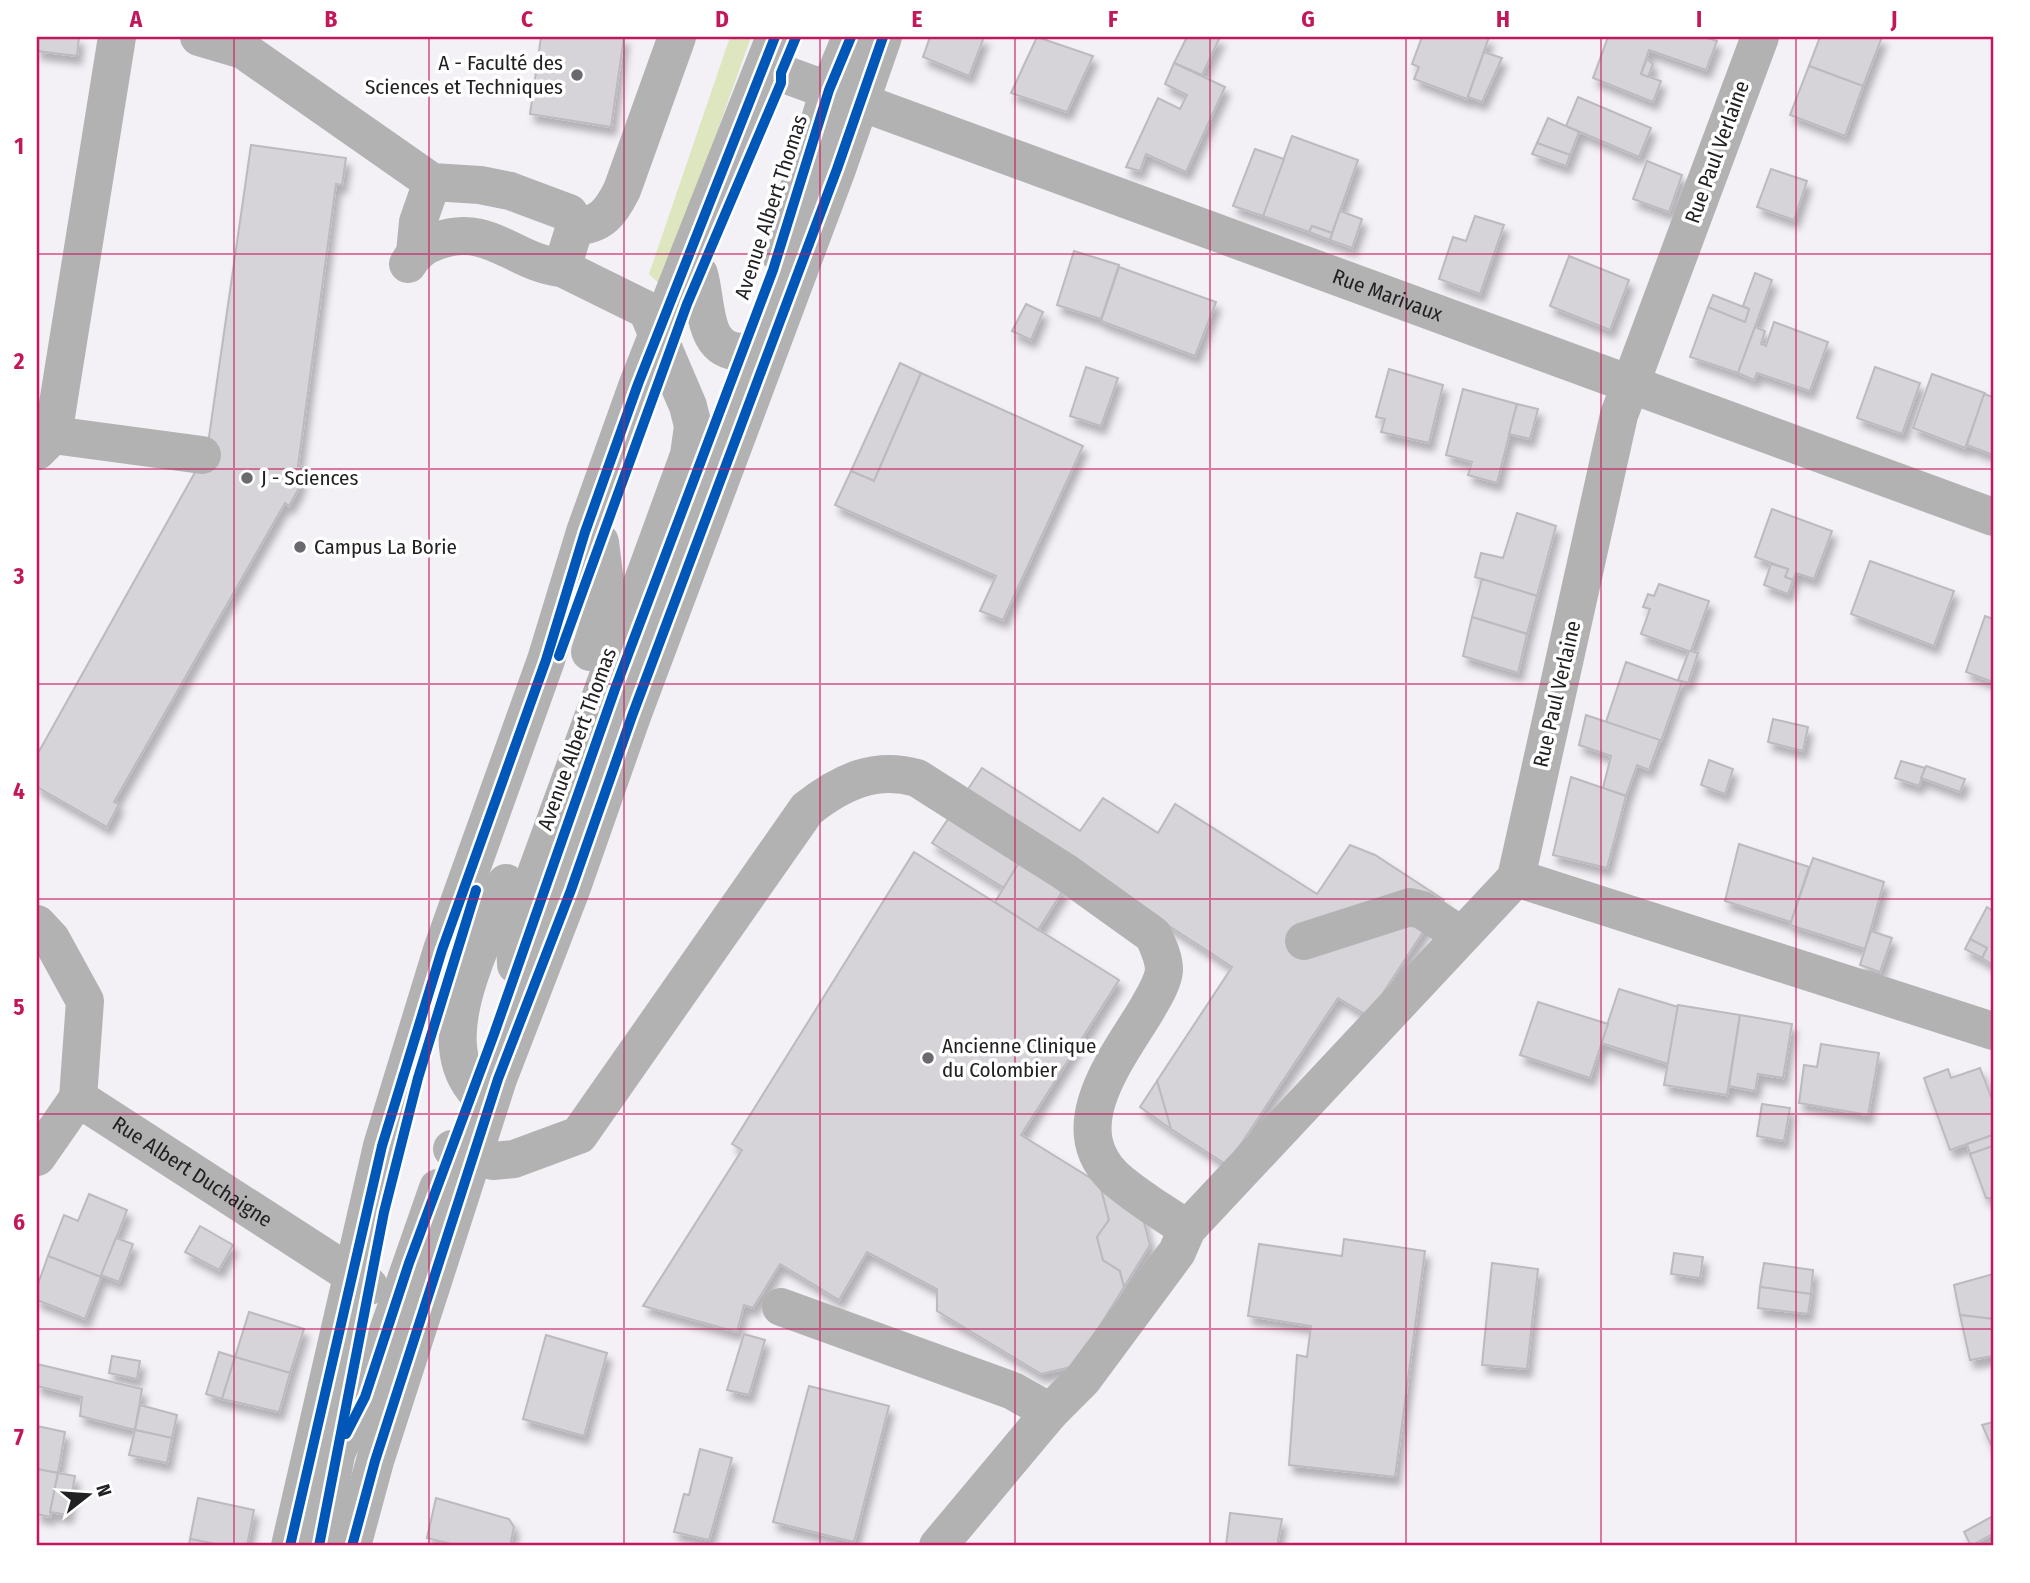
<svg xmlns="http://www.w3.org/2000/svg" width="2030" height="1583" viewBox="0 0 2030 1583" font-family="'Fira Sans Condensed',sans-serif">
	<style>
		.green { fill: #dee6c0 }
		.building { fill: #d6d4d9; stroke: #bbbabe; stroke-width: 2; filter: url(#shadow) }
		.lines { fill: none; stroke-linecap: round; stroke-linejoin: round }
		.minor { stroke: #b2b2b2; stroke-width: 38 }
		.cycleway-casing { stroke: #fff; stroke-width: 15 }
		.cycleway { stroke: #0057b8; stroke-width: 10 }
		.grid { fill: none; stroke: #c2185b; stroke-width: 2; stroke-opacity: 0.55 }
		.poi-dot { fill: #6a696d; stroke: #fff; stroke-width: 2.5 }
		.labels { text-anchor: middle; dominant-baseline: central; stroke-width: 7; stroke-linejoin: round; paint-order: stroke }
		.poi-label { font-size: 21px; fill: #212023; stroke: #fff; text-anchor: start }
		.street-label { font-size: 21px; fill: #212023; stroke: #fff }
		.neatline { fill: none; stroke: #c2185b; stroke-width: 2.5 }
		.grid-label { font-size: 23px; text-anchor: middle; font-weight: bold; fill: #c2185b }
	</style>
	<defs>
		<filter id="shadow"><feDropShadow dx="4.5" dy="8" stdDeviation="3.5" flood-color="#0004"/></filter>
	</defs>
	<rect width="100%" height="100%" fill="#f3f0f6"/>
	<polygon class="green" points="730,37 751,37 662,286 649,274"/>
	<g class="building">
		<polygon points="37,37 79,37 77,56 37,51"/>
		<polygon points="541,37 624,37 611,127 530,114"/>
		<polygon points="930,37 984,37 969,76 923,57"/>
		<polygon points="1037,37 1093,56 1067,112 1011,93"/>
		<polygon points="1187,37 1220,37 1202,75 1174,63"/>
		<polygon points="1422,37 1489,37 1467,99 1414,79 1419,67 1412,64"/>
		<polygon points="1608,37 1704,37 1717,41 1706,70 1649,50 1641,74 1661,81 1653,102 1593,78"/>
		<polygon points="1820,37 1882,37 1863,86 1809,66"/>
		<polygon points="1484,52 1502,58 1482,102 1468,97"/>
		<polygon points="1647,59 1653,64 1648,77 1641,74"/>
		<polygon points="1174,63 1225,87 1186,172 1146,154 1140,171 1126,167 1158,98 1180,109 1187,95 1165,84"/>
		<polygon points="1809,66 1863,86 1845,136 1790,115"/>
		<polygon points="1578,97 1651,128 1639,157 1566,126"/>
		<polygon points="1548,118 1579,132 1570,155 1537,143"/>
		<polygon points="1292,136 1358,160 1332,233 1312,226 1309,232 1263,216"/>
		<polygon points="1537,143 1570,155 1566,166 1532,154"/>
		<polygon points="251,145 346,158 342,185 336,184 298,466 303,467 299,488 289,506 285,503 114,802 119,804 107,827 37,787 37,755 207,451"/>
		<polygon points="1255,149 1284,159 1263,216 1233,206"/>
		<polygon points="1647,161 1682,175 1669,212 1633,199"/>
		<polygon points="1771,169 1807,181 1794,220 1757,207"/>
		<polygon points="1340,211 1362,219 1352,248 1330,240"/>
		<polygon points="1475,216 1504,225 1480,294 1439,279 1453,237 1466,241"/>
		<polygon points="1312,226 1332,233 1330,240 1309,232"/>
		<polygon points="1074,251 1119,265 1101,319 1057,305"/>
		<polygon points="1569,256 1629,280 1610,330 1550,306"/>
		<polygon points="1119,267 1216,302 1195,356 1101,321"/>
		<polygon points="1755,273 1772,280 1738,373 1690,357 1708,307 1745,322 1749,309 1743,306"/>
		<polygon points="1713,295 1749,309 1745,322 1708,307"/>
		<polygon points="1026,304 1043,312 1031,340 1012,331"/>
		<polygon points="1774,322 1828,342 1810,391 1757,373 1754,380 1738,373 1755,327 1765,331 1761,344 1766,346"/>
		<polygon points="900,363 921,373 874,481 851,471"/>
		<polygon points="1086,367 1118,378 1101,426 1070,416"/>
		<polygon points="1875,367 1920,383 1902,434 1857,418"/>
		<polygon points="1389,369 1443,385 1429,443 1381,432 1385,419 1376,417"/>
		<polygon points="921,373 1083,446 1003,620 980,611 996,576 835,505 851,471 874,481"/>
		<polygon points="1932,374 1985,393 1965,448 1913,428"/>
		<polygon points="1463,389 1517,404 1497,483 1468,475 1472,462 1446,455"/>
		<polygon points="1984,394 1993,397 1993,455 1967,445"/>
		<polygon points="1517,404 1538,409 1530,439 1509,434"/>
		<polygon points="1772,509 1832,531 1814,579 1796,573 1793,580 1785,577 1788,569 1755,557"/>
		<polygon points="1517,513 1556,526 1537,596 1475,577 1481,553 1503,558"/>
		<polygon points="1870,561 1954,591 1934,646 1851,614"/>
		<polygon points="1771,564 1788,569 1785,577 1793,580 1788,594 1764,585"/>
		<polygon points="1482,579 1537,596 1527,634 1472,617"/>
		<polygon points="1659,584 1709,601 1691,651 1698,653 1688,683 1678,680 1689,651 1641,634 1650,609 1643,607 1648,594 1654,596"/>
		<polygon points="1985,616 1993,619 1993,682 1966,672"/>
		<polygon points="1472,617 1527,634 1518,673 1463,656"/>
		<polygon points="1626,662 1682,682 1661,741 1606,722"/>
		<polygon points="1586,715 1660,740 1649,770 1637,765 1626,796 1603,788 1611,756 1579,745"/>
		<polygon points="1773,719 1808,727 1803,751 1768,742"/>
		<polygon points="1709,760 1733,769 1725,794 1701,785"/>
		<polygon points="1901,761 1925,768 1919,786 1895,778"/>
		<polygon points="1926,766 1965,779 1960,792 1921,778"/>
		<polygon points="982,768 1080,831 1103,798 1158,833 1175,804 1317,894 1350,845 1375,855 1444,900 1368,1016 1338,998 1227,1165 1171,1129 1157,1081 1232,967 1086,872 1020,861 1004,888 932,843"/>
		<polygon points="1571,777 1626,796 1607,868 1553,855"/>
		<polygon points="1739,844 1809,867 1791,922 1725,901"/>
		<polygon points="914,852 1119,980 1021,1135 1100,1184 1109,1220 1097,1237 1103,1260 1120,1271 1124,1287 1075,1366 1041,1374 937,1311 937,1289 867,1252 839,1300 780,1264 753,1308 744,1305 737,1332 643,1306 742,1150 732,1144"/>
		<polygon points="1813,858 1884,882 1865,949 1790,925"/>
		<polygon points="1020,861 1064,889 1038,930 995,902"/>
		<polygon points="1987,907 1993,911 1993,965 1982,958 1987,948 1970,939"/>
		<polygon points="1871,931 1892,938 1880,972 1860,965"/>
		<polygon points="1970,939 1987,948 1982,958 1965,949"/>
		<polygon points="1619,989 1678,1007 1668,1064 1601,1043"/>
		<polygon points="1538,1002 1608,1024 1590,1078 1520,1055"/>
		<polygon points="1678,1005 1740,1015 1727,1095 1664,1085"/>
		<polygon points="1740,1015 1792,1024 1783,1078 1758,1074 1755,1091 1729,1086"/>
		<polygon points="1821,1044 1879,1053 1868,1115 1799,1103 1804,1065 1817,1067"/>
		<polygon points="1980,1068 1993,1102 1993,1135 1950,1150 1924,1078 1948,1069 1951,1078"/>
		<polygon points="1157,1081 1171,1129 1140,1107"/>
		<polygon points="1762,1104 1790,1108 1784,1141 1757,1136"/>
		<polygon points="1993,1135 1993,1146 1970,1154 1967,1144"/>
		<polygon points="1993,1146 1993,1198 1986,1198 1970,1154"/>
		<polygon points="1100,1184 1141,1211 1150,1245 1124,1287 1120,1271 1103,1260 1097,1237 1109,1220"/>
		<polygon points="89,1194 127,1210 101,1277 48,1256 64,1215 78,1221"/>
		<polygon points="200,1226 233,1245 219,1270 185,1252"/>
		<polygon points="116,1238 133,1244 119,1282 101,1275"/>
		<polygon points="1344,1239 1425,1251 1395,1477 1289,1465 1297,1355 1307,1357 1311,1326 1248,1316 1259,1244 1342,1256"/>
		<polygon points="1674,1253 1703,1257 1700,1278 1671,1274"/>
		<polygon points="48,1256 101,1277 85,1319 37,1300 37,1287"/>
		<polygon points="1492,1263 1538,1269 1527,1369 1482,1365"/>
		<polygon points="1764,1263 1813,1270 1811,1294 1760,1287"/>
		<polygon points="1993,1274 1993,1319 1960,1315 1954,1285"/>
		<polygon points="1760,1287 1811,1294 1808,1314 1758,1308"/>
		<polygon points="249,1312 304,1329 290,1373 235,1357"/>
		<polygon points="1960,1315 1993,1319 1993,1356 1970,1360"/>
		<polygon points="744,1334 765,1340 749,1395 727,1390"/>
		<polygon points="546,1335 607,1353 584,1436 523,1419"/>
		<polygon points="219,1352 235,1357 222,1399 206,1394"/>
		<polygon points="112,1356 140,1361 137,1379 109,1373"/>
		<polygon points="235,1357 290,1373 279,1412 222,1399"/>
		<polygon points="37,1364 142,1389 135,1430 80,1416 82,1397 37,1386"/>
		<polygon points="809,1386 889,1406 854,1542 773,1522"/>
		<polygon points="140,1405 177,1415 172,1438 135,1430"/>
		<polygon points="1993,1422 1993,1449 1982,1425"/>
		<polygon points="37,1426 65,1432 58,1473 37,1469"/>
		<polygon points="135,1430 172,1438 167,1463 129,1455"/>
		<polygon points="700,1449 732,1458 709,1540 674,1532 684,1494 689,1495"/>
		<polygon points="37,1469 58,1473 50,1517 37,1514"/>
		<polygon points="58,1473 75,1476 68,1515 50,1512"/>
		<polygon points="198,1498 254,1510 247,1546 225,1546 190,1539"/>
		<polygon points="436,1498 509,1519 514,1527 510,1546 460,1546 427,1538"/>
		<polygon points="1230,1513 1282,1519 1277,1546 1226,1546"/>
		<polygon points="1993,1516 1993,1534 1971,1546 1964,1532"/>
		<polygon points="190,1539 225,1546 189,1546"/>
	</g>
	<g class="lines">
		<g class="minor">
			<polyline points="199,37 243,50 432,182 480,185 510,191 569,213 575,226 562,268 647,310 688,406 693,426 689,455 515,931 516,965"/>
			<polyline points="1760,37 1619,415 1516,878 1993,1031"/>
			<path id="s1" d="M781 73 1993 517"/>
			<path d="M575 226C601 226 611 212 622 190L677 37"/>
			<polyline points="415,253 418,222 432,182"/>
			<polyline points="779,253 829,90 851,37"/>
			<path d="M408 264C415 252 424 245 437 241 489 222 514 263 562 268"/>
			<path d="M699 274C708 305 701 352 743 352"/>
			<polyline points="53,435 202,455"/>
			<polyline points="37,451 53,435 117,37"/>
			<polyline points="590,652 607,599 600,542"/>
			<polyline points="37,924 51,939 85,1001 78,1098"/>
			<polyline points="1304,941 1410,907 1422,910 1461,935"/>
			<path d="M474 1089C430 1035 486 940 506 883"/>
			<path id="s2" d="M78 1098 369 1286"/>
			<path d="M452 1149 493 1161 514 1159 579 1135 807 809C841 782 875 766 917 778L1065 872 1153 935C1158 946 1164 957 1164 970 1163 983 1153 998 1147 1009 1119 1056 1062 1125 1113 1176 1134 1196 1163 1212 1187 1229"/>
			<polyline points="37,1157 78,1098"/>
			<polyline points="781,1307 1013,1391 1050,1412 1083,1379 1177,1252 1187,1229 1516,878"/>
			<polyline points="336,1453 365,1397 438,1188"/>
			<polyline points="290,1546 382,1146 442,950 546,660 585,532 638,384 775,37"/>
			<polyline points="319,1546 336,1455"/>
			<polyline points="352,1546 375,1461 498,1079 571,890 632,716 837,169 883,37"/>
			<polyline points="938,1546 1050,1412"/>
		</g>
		<g class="cycleway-casing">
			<g id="cycleway">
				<polyline points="559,656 687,304 781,83 781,73 796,37"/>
				<polyline points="346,1434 365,1397 409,1263 494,1034 615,689 773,270 829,90 851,37"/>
				<polyline points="290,1546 382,1146 442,950 546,660 585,532 638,384 775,37"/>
				<polyline points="319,1546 384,1212 418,1078 476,890"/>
				<polyline points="352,1546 375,1461 498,1079 571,890 632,716 837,169 883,37"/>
			</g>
		</g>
		<use href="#cycleway" class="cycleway"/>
	</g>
	<path class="grid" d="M234 37V1546M429 37V1546M624 37V1546M820 37V1546M1015 37V1546M1210 37V1546M1406 37V1546M1601 37V1546M1796 37V1546M37 254H1993M37 469H1993M37 684H1993M37 899H1993M37 1114H1993M37 1329H1993"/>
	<g class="poi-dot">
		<circle cx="577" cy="75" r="7"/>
		<circle cx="247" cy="478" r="7"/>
		<circle cx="300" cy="547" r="7"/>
		<circle cx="928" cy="1058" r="7"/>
	</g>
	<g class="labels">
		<g class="poi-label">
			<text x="563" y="63" text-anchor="end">A - Faculté des<tspan x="563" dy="24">Sciences et Techniques</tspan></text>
			<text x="261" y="478">J - Sciences</text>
			<text x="314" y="547">Campus La Borie</text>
			<text x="942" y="1046">Ancienne Clinique<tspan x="942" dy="24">du Colombier</tspan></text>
		</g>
		<g class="street-label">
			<text transform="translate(1717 152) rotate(-70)">Rue Paul Verlaine</text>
			<text transform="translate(771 207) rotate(-72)">Avenue Albert Thomas</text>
			<text stroke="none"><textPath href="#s1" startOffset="646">Rue Marivaux</textPath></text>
			<text transform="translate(1557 694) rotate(-77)">Rue Paul Verlaine</text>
			<text transform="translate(577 739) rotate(-70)">Avenue Albert Thomas</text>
			<text stroke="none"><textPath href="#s2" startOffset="136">Rue Albert Duchaigne</textPath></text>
		</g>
	</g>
	<rect width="2030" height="1583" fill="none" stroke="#ffffff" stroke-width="77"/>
	<g transform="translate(88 1495) rotate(73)" stroke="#ffffff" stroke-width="5" paint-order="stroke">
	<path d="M0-5L12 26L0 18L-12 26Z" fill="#212023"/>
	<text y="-10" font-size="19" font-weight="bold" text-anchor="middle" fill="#212023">N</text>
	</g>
	<rect x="38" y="38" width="1954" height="1506" class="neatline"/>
	<g class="grid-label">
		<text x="136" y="27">A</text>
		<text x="331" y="27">B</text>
		<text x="527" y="27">C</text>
		<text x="722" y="27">D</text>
		<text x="917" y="27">E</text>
		<text x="1113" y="27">F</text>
		<text x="1308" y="27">G</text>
		<text x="1503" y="27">H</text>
		<text x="1699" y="27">I</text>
		<text x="1894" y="27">J</text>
		<text x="19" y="154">1</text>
		<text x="19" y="369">2</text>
		<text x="19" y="584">3</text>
		<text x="19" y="799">4</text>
		<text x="19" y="1015">5</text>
		<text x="19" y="1230">6</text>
		<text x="19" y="1445">7</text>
	</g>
</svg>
